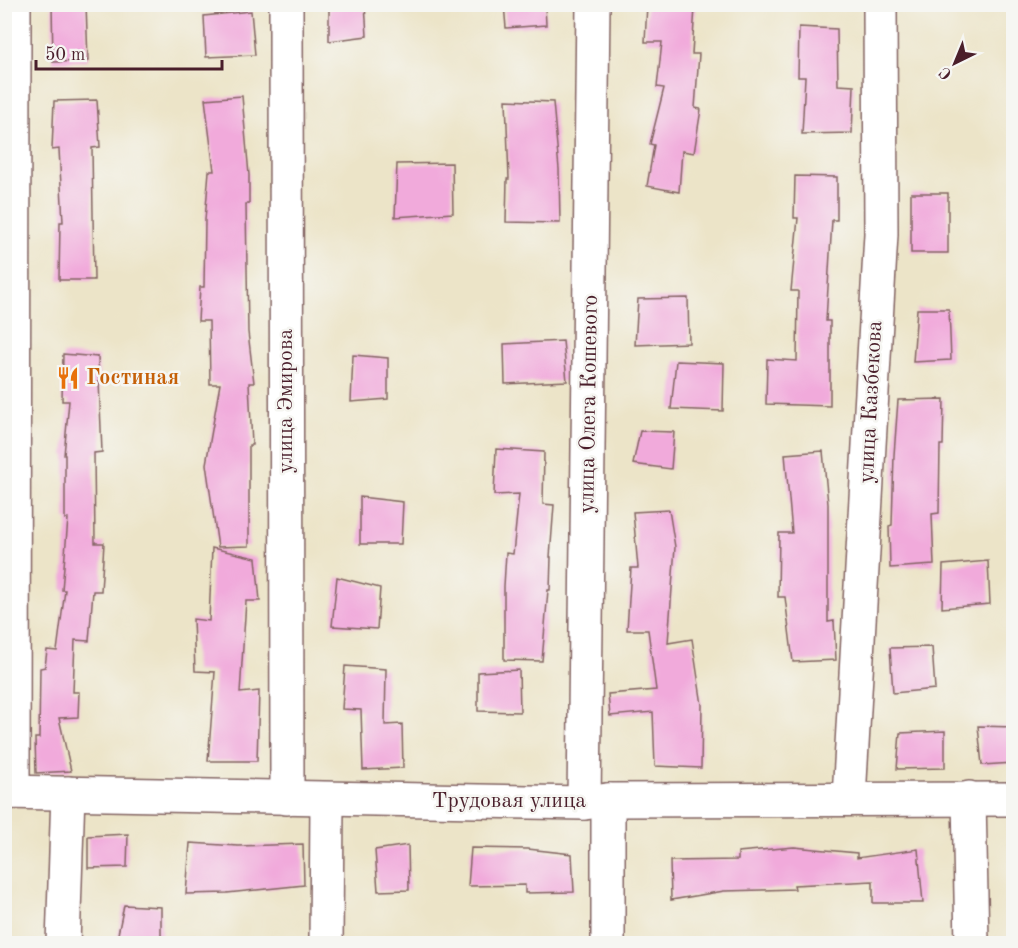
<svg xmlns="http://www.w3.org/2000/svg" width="1018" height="948" viewBox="0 0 1018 948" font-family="'Old Standard TT',serif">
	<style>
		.building { fill: #f1aadb }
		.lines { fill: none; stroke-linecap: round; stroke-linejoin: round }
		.minor-casing { stroke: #836462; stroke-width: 36 }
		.minor { stroke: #fff; stroke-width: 33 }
		.labels { text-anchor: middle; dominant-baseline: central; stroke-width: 5; stroke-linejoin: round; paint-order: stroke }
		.food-label { font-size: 22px; font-weight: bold; fill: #c56008; stroke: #f6f6f2; text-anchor: start }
		.street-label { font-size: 22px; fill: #4a1f2b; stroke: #f6f6f2 }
	</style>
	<rect width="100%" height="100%" fill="#f6f6f2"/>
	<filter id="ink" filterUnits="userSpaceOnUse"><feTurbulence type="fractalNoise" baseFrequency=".0167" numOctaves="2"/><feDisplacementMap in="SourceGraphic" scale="12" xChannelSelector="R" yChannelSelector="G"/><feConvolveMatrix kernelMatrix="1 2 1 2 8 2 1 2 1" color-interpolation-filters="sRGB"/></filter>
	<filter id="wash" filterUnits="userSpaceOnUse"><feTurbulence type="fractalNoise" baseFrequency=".008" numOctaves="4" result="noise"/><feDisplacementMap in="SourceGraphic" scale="24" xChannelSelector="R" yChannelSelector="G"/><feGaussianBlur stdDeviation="1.35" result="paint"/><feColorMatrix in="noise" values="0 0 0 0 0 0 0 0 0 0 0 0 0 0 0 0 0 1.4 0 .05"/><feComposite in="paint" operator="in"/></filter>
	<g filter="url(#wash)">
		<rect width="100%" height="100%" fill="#ece4c8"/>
		<g id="blocks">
			<g class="building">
				<polygon points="52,4 86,4 88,61 53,62"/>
				<polygon points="329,4 365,4 367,36 329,41"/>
				<polygon points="504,4 545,4 546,25 506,28"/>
				<polygon points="647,4 695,7 692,54 699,54 695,108 701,109 694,153 682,151 679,192 647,186 654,145 650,144 664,88 657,87 662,42 645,42"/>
				<polygon points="251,11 255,55 206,57 204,16"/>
				<polygon points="799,27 837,29 838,85 854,86 852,133 802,134 805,77 798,77"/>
				<polygon points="242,96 249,175 249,204 246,204 248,332 254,383 249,383 252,445 249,445 249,546 218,547 206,464 220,384 210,384 209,321 198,321 200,287 204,287 205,220 209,171 214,171 205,99"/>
				<polygon points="97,100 100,147 92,148 94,280 59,280 60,222 63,222 59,149 52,150 54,101"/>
				<polygon points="506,100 553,102 559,169 560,223 506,222 507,179 509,179"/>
				<polygon points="452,163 453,213 395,217 397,164"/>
				<polygon points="795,176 837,177 837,220 832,220 826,321 830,321 830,406 766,404 767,359 797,361 798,291 791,291 798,218 794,218"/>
				<rect x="911" y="193" width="37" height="60"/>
				<polygon points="688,298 689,343 635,345 638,299"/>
				<polygon points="917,309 949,309 951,360 913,362"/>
				<polygon points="563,341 567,381 505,384 504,344"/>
				<polygon points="63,354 98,357 102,452 94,453 95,543 104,543 101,591 93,591 89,641 75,640 73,692 79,692 78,717 59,718 71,771 36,773 35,738 39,738 40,668 45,667 47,650 57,651 65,590 62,590 68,519 65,519 65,455 64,455 69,401 62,401"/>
				<polygon points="353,355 388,358 388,399 351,402"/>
				<polygon points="676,361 724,363 723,411 671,409"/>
				<polygon points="944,399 943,445 940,445 939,513 932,514 934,565 890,568 889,526 892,525 894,455 898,400"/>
				<polygon points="640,431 674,432 671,469 633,464"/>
				<polygon points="496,449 544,452 543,504 554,505 550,557 551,557 550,590 548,590 542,661 504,660 504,586 506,553 513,554 519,494 494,495"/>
				<polygon points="823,451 828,504 828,622 834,621 836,660 793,662 785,597 778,597 779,533 792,533 785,454"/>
				<polygon points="360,497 403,502 401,544 360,544"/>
				<polygon points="669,510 675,547 668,643 692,639 702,705 701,768 655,766 653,712 610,716 608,694 656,690 648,630 627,630 631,568 638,568 633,512"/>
				<polygon points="212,548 256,558 260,601 246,601 240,693 259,691 257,761 208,761 215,672 195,671 193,619 209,621"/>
				<polygon points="988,561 990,604 942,608 943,565"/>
				<polygon points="337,577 380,588 377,629 332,626"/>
				<polygon points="932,647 935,689 893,693 890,648"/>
				<polygon points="345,666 386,669 385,725 402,724 403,768 363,770 361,710 342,709"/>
				<polygon points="519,670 520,712 478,711 478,672"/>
				<polygon points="978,726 1014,727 1014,763 982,765"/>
				<polygon points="945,731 945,768 897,769 900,733"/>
				<polygon points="128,834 127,867 88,868 88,836"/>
				<polygon points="190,843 238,846 303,844 304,885 227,893 186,894"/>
				<polygon points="408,845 409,890 378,891 375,850"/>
				<polygon points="794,847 857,853 857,858 918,849 923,903 873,903 873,881 794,885 795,889 724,891 671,900 670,861 738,860 738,852"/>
				<polygon points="471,848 528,849 572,854 574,892 525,893 525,885 468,886"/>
				<polygon points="124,905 161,907 161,941 117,939"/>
			</g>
		</g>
	</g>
	<g filter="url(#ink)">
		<use href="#blocks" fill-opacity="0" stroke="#836462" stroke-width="1.5"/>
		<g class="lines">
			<g class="minor-casing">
				<g id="minor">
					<polyline points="286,4 287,798"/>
					<polyline points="4,792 584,803 608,800 1014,799"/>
					<polyline points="13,792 14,4"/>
					<polyline points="849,798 881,234 880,4"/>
					<polyline points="969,798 972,944"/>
					<polyline points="608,800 608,944"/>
					<polyline points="584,803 593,4"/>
					<polyline points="63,944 68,793"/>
					<polyline points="326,944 327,799"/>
				</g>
			</g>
			<use href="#minor" class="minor"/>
		</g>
	</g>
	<defs>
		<g id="restaurant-bare" transform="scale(1.8)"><path d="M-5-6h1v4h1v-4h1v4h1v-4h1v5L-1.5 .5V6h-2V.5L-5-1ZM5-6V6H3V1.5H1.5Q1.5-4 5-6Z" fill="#e8710a" stroke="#f6f6f2" stroke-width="2.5" paint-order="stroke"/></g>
	</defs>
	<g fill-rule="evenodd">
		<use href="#restaurant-bare" x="68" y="378"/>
	</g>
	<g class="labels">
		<g class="food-label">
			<text x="86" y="378">Гостиная</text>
		</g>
		<g class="street-label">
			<text transform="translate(286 401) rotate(-90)">улица Эмирова</text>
			<text transform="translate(871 402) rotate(-87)">улица Казбекова</text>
			<text transform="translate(589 404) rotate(-89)">улица Олега Кошевого</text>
			<text x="509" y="801">Трудовая улица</text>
		</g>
	</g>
	<rect width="1018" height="948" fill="none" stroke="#f6f6f2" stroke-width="24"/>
	<g transform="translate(955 63) rotate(223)" stroke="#f6f6f2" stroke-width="4.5" paint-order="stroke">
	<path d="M0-4.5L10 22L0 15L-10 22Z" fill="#4a1f2b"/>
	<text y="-9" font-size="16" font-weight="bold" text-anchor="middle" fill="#4a1f2b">С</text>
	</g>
	<path d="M36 60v9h186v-9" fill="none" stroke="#4a1f2b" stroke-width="3"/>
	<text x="45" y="60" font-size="18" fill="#4a1f2b" stroke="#f6f6f2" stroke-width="4.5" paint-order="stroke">50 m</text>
</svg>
